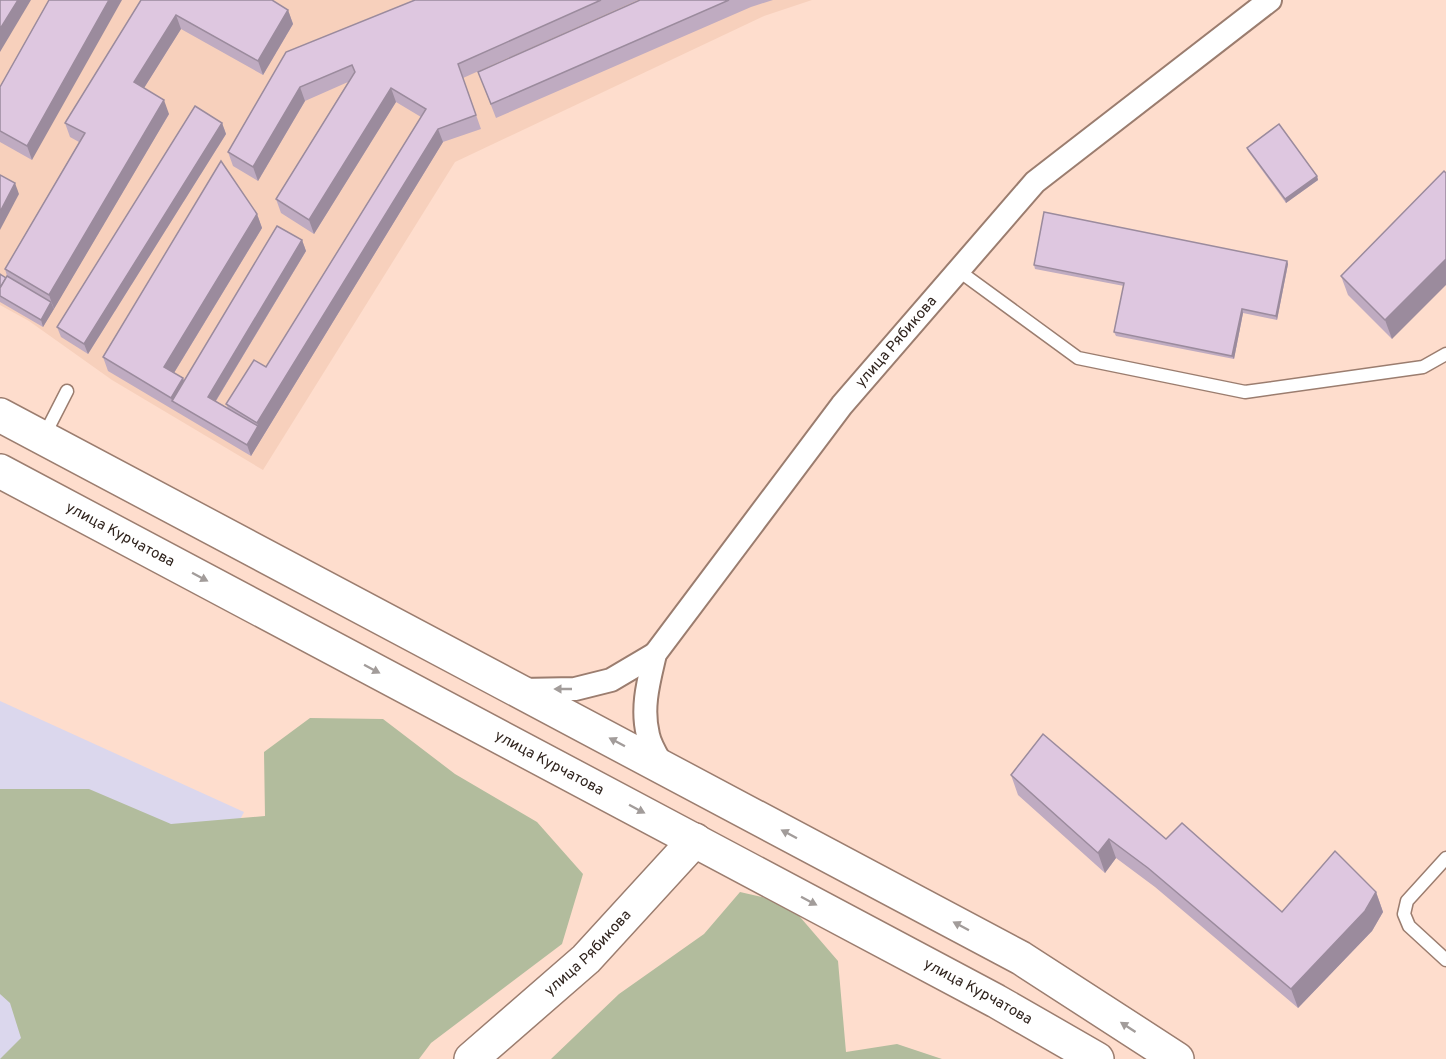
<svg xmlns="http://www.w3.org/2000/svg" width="1446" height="1059" viewBox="0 0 1446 1059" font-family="Overpass,sans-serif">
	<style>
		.built { fill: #f7d0bc }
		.education { fill: #dbd7ed }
		.green { fill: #b2bc9d }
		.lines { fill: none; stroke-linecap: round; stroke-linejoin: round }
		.lane-casing { stroke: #9b7d6f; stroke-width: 15 }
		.street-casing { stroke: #9b7d6f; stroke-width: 26 }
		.secondary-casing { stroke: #9b7d6f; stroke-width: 36 }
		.lane { stroke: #fff; stroke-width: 12 }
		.street { stroke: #fff; stroke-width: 22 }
		.secondary { stroke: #fff; stroke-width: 33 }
		.wall { fill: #bfabc1 }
		.shaded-wall { fill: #9b8b9d }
		.building { fill: #dec7e0; stroke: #9b8b9d; stroke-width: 1.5 }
		.oneway { fill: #a29c9a }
		.labels { text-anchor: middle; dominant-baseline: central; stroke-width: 5; stroke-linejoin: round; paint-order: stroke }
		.street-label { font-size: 15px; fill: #30241e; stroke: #fcefe8 }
	</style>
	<rect width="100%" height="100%" fill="#feddcd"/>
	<polygon class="built" points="0,0 812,0 764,16 455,162 263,470 112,380 29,321 0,305"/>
	<polygon class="education" points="0,701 244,812 116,1059 0,1059"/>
	<g class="green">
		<polygon points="310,718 383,719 455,774 537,822 583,874 562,944 431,1043 419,1059 0,1059 21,1038 10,1003 0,994 0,789 89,789 171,824 265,816 264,752"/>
		<polygon points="740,892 788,903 838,961 846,1052 897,1044 942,1059 551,1059 619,994 704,934"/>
	</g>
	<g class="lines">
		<g class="lane-casing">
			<g id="lane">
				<polyline points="959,271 1078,358 1245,392 1423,367 1446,354"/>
				<polyline points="44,436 67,391"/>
				<polyline points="1446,858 1407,901 1404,914 1409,926 1446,960"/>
			</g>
		</g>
		<g class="street-casing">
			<g id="street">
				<polyline points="521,690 575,689 611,680 655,654"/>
				<path id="s1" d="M662 765C657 756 650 745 648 735 641 707 649 680 655 654L842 405 1035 182 1270 0"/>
			</g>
		</g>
		<g class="secondary-casing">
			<g id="secondary">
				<polyline points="0,415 1021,958 1177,1059"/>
				<path id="s2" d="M0 471 996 1001 1097 1059"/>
				<path id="s3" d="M471 1059 586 959 695 840"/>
			</g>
		</g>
		<use href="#lane" class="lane"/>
		<use href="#street" class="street"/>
		<use href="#secondary" class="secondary"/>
	</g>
	<g class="wall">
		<polygon points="49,0 32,160 0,142 0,87"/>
		<polygon points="141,0 288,10 293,24 263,75 181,29 144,88 169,114 43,327 0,302 0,274 6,278 7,276 5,269 79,142 70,137 65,123"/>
		<polygon points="415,0 638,0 463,78 481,129 443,142 251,456 108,371 103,357 257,214 262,228 174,373 183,378 184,381 302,240 306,251 216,401 228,408 226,404 266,367 421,117 396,102 314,234 281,213 276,199 348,82 305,101 258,181 233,166 228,152 286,52"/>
		<polygon points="640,0 773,0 751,7 496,118 478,72"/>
		<polygon points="222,123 226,134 88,354 61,337 57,327"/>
		<polygon points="1247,148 1317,176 1318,180 1286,203 1248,151"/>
		<polygon points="1444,171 1392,339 1348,295 1341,276"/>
		<polygon points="1287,261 1288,264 1277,320 1243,313 1234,359 1116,336 1114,332 1124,286 1035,269 1034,265"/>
		<polygon points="1011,775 1166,839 1282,912 1376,892 1383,912 1372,931 1298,1008 1155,887 1116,858 1105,873 1018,795"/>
	</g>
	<g class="shaded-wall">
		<polygon points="18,0 31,0 0,52 0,29"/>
		<polygon points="109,0 122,0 32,160 27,146"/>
		<polygon points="288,10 293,24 263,75 258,61"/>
		<polygon points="176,15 181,29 139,96 134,82"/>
		<polygon points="300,87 305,101 258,181 253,167"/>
		<polygon points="391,88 396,102 314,234 309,220"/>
		<polygon points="164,100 169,114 54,309 49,295"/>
		<polygon points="222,123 226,134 88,354 84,344"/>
		<polygon points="438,129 443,142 251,456 247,445 258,426 257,423"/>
		<polygon points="1317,176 1318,180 1286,203 1285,199"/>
		<polygon points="15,183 19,194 0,230 0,212"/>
		<polygon points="257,214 262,228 169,381 164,367"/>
		<polygon points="302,240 306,251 212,407 208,397"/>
		<polygon points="1446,259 1446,285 1392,339 1385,320"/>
		<polygon points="1287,261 1288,264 1277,320 1276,316"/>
		<polygon points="51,302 54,309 43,327 41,320"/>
		<polygon points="1242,309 1243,313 1234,359 1232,356"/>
		<polygon points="183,378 188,392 172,401 171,398"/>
		<polygon points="1109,839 1116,858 1105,873 1098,853"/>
		<polygon points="1376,892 1383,912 1372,931 1298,1008 1291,989"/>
	</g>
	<g class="building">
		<polygon points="0,0 18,0 0,29"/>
		<polygon points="49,0 109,0 27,146 0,131 0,87"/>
		<polygon points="141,0 272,0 288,10 258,61 176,15 134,82 164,100 49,295 5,269 85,133 65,123"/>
		<polygon points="415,0 601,0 458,64 476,115 438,129 257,423 226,404 254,360 266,367 426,109 391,88 309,220 276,199 355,72 352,65 300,87 253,167 228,152 286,52"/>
		<polygon points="640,0 729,0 491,104 478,72"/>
		<polygon points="195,106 222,123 84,344 57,327"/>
		<polygon points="1279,124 1317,176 1285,199 1247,148"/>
		<polygon points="221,161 257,214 164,367 183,378 171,398 103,357"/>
		<polygon points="1444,171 1446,173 1446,259 1385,320 1341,276"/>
		<polygon points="0,175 15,183 0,212"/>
		<polygon points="1044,212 1287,261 1276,316 1242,309 1232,356 1114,332 1124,283 1034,265"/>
		<polygon points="277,226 302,240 208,397 258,426 247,445 172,401"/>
		<polygon points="0,274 6,278 0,288"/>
		<polygon points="7,276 51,302 41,320 0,296 0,288"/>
		<polygon points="1043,734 1166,839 1182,823 1282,912 1335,851 1376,892 1365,911 1291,989 1148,868 1109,839 1098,853 1011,775"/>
	</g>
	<defs><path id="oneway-solid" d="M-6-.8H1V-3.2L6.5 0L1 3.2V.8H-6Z" transform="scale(1.5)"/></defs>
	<g class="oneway">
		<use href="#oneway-solid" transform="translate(200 577) rotate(28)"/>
		<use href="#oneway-solid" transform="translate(372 669) rotate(28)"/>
		<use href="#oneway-solid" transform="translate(563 689) rotate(180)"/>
		<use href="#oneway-solid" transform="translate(617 742) rotate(-152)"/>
		<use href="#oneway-solid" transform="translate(637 809) rotate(28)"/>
		<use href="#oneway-solid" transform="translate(789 834) rotate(-152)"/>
		<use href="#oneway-solid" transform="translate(809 901) rotate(28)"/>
		<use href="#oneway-solid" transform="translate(961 926) rotate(-152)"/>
		<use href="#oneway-solid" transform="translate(1128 1027) rotate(-147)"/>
	</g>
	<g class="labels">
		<g class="street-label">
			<text stroke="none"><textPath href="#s1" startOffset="510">улица Рябикова</textPath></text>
			<text stroke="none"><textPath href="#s2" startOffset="136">улица Курчатова</textPath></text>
			<text stroke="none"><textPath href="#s2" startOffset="622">улица Курчатова</textPath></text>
			<text stroke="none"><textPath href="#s3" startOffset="158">улица Рябикова</textPath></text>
			<text stroke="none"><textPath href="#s2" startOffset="1108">улица Курчатова</textPath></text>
		</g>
	</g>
</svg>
